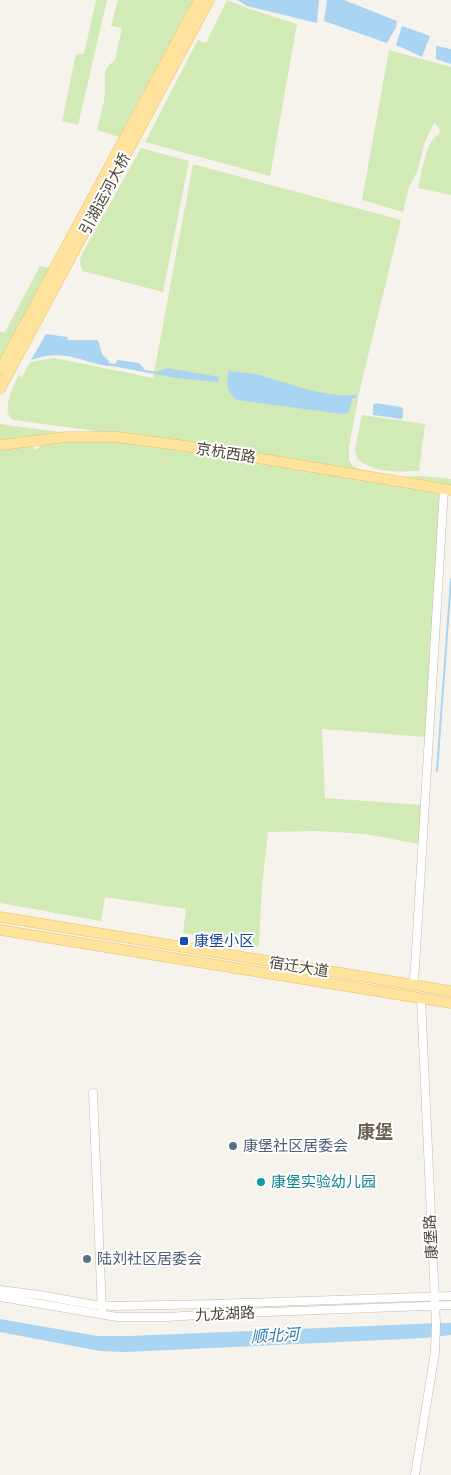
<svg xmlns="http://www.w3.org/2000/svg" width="451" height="1475" viewBox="0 0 451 1475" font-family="'Nunito Sans','Noto Sans SC',sans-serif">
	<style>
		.green { fill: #d2eab5 }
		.water { fill: #a9d4f2 }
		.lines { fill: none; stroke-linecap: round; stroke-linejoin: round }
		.stream { stroke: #a9d4f2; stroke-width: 2 }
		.minor-casing { stroke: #c2bbae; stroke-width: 9 }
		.major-casing { stroke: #e6c16a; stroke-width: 11 }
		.minor { stroke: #fff; stroke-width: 8 }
		.major { stroke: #ffe39c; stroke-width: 10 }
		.transit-dot { fill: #1a4fb4; stroke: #fff; stroke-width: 2 }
		.service-dot { fill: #5c6f8a; stroke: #fff; stroke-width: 2 }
		.culture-dot { fill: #0f9aa8; stroke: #fff; stroke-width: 2 }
		.labels { text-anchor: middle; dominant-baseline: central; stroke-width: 4; stroke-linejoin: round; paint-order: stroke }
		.street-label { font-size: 15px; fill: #4b4439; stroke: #fff }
		.transit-label { font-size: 15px; fill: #164399; stroke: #fff; text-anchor: start }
		.service-label { font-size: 15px; fill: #4e5e75; stroke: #fff; text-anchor: start }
		.culture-label { font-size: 15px; fill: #0d838f; stroke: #fff; text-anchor: start }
		.water-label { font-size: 16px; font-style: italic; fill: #2e7ab2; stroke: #fff }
		.quarter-label { font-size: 18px; font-weight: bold; fill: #6e6250; stroke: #fff }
	</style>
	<rect width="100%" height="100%" fill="#f6f3ec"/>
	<g class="green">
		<polygon points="96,0 107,0 78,125 62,121 76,54 84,54"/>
		<path d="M118 0H193L119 137 97 130C100 118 104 105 105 93 106 78 100 71 115 60L122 28 111 26Z"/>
		<polygon points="227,0 247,8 297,24 270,176 145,142 198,40 206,43"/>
		<path d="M389 50 451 67V195L418 188C423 170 424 144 440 133L439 128 434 123 424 144 418 170 409 187 403 212 362 200Z"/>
		<polygon points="141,148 189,161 163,292 83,271 80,265 81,256"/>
		<path d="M193 164 401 220 360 389 349 446V460L353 466 370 473 148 438 14 420C0 415 12 387 19 375L22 377 30 362 54 358 153 378Z"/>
		<polygon points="40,266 50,268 0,360 0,332 5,332"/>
		<path d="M362 415 425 424 419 471C398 472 374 473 357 459L355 449Z"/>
		<polygon points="0,424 60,432 70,434 0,441"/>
		<polygon points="119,441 433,490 438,493 440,496 426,737 322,729 325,798 422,805 419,844 365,834 318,831 268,832 262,887 259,947 183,933 186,909 105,897 101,921 0,903 0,450 33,446 34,450 48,442"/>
		<polygon points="422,476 451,479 451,487 389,477"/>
	</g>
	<g class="water">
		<polygon points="237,0 319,0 317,23 247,6"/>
		<polygon points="327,0 344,0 397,21 396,27 387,43 324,21"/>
		<polygon points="402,26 430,36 422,57 396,45"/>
		<polygon points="436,46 451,49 451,64 436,59"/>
		<path d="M46 334 67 337 68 340H97L99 343 102 354 109 361V363L115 364 118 360 139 363 145 370 157 372 167 368 219 377 217 382 176 378 112 366C96 366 82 358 66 356 54 354 43 356 31 360Z"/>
		<path d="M229 371C239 372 250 373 260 375 291 384 323 398 356 395V398L352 399 349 412 343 414 238 400C226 394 226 383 229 371Z"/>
		<polygon points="376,403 401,407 403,409 403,417 401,419 373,415 373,405"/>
		<polygon points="0,1319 97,1336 129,1336 440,1323 451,1323 451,1335 425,1338 125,1352 100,1351 0,1332"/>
	</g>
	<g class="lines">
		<polyline class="stream" points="437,771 451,579"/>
		<g class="minor-casing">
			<g id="minor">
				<polyline points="413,985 415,967 444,489"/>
				<polyline points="93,1093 102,1311"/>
				<polyline points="0,1290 39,1295 95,1305 116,1306 215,1304 451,1296"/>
				<polyline points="0,1297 117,1317 167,1317 215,1314 451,1305"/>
				<polyline points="415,1475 435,1352 436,1323 421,998"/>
			</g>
		</g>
		<g class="major-casing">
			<g id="major">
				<polyline points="0,370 199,0"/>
				<polyline points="0,389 209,0"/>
				<polyline points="0,445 66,437 117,437 178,445 451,490"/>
				<polyline points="0,917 451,991"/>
				<polyline points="0,930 451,1003"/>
			</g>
		</g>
		<use href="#minor" class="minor"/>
		<use href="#major" class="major"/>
	</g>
	<rect class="transit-dot" x="179" y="936" width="10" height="10" rx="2.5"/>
	<g class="service-dot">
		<circle cx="233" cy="1146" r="5"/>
		<circle cx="87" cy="1259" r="5"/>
	</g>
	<circle class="culture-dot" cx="261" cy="1182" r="5"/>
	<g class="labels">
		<g class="street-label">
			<text transform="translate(105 194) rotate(-62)">引湖运河大桥</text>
			<text transform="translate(226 453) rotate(9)">京杭西路</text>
			<text transform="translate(299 967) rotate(9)">宿迁大道</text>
			<text transform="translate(431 1237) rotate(-93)">康堡路</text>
			<text transform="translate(225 1314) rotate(-3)">九龙湖路</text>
		</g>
		<g class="transit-label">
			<text x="194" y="941">康堡小区</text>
		</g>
		<g class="service-label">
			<text x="243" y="1146">康堡社区居委会</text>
			<text x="97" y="1259">陆刘社区居委会</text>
		</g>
		<g class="culture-label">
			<text x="271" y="1182">康堡实验幼儿园</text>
		</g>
		<g class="water-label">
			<text transform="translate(275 1336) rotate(-3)">顺北河</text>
		</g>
		<g class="quarter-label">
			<text x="375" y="1132">康堡</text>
		</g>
	</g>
</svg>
